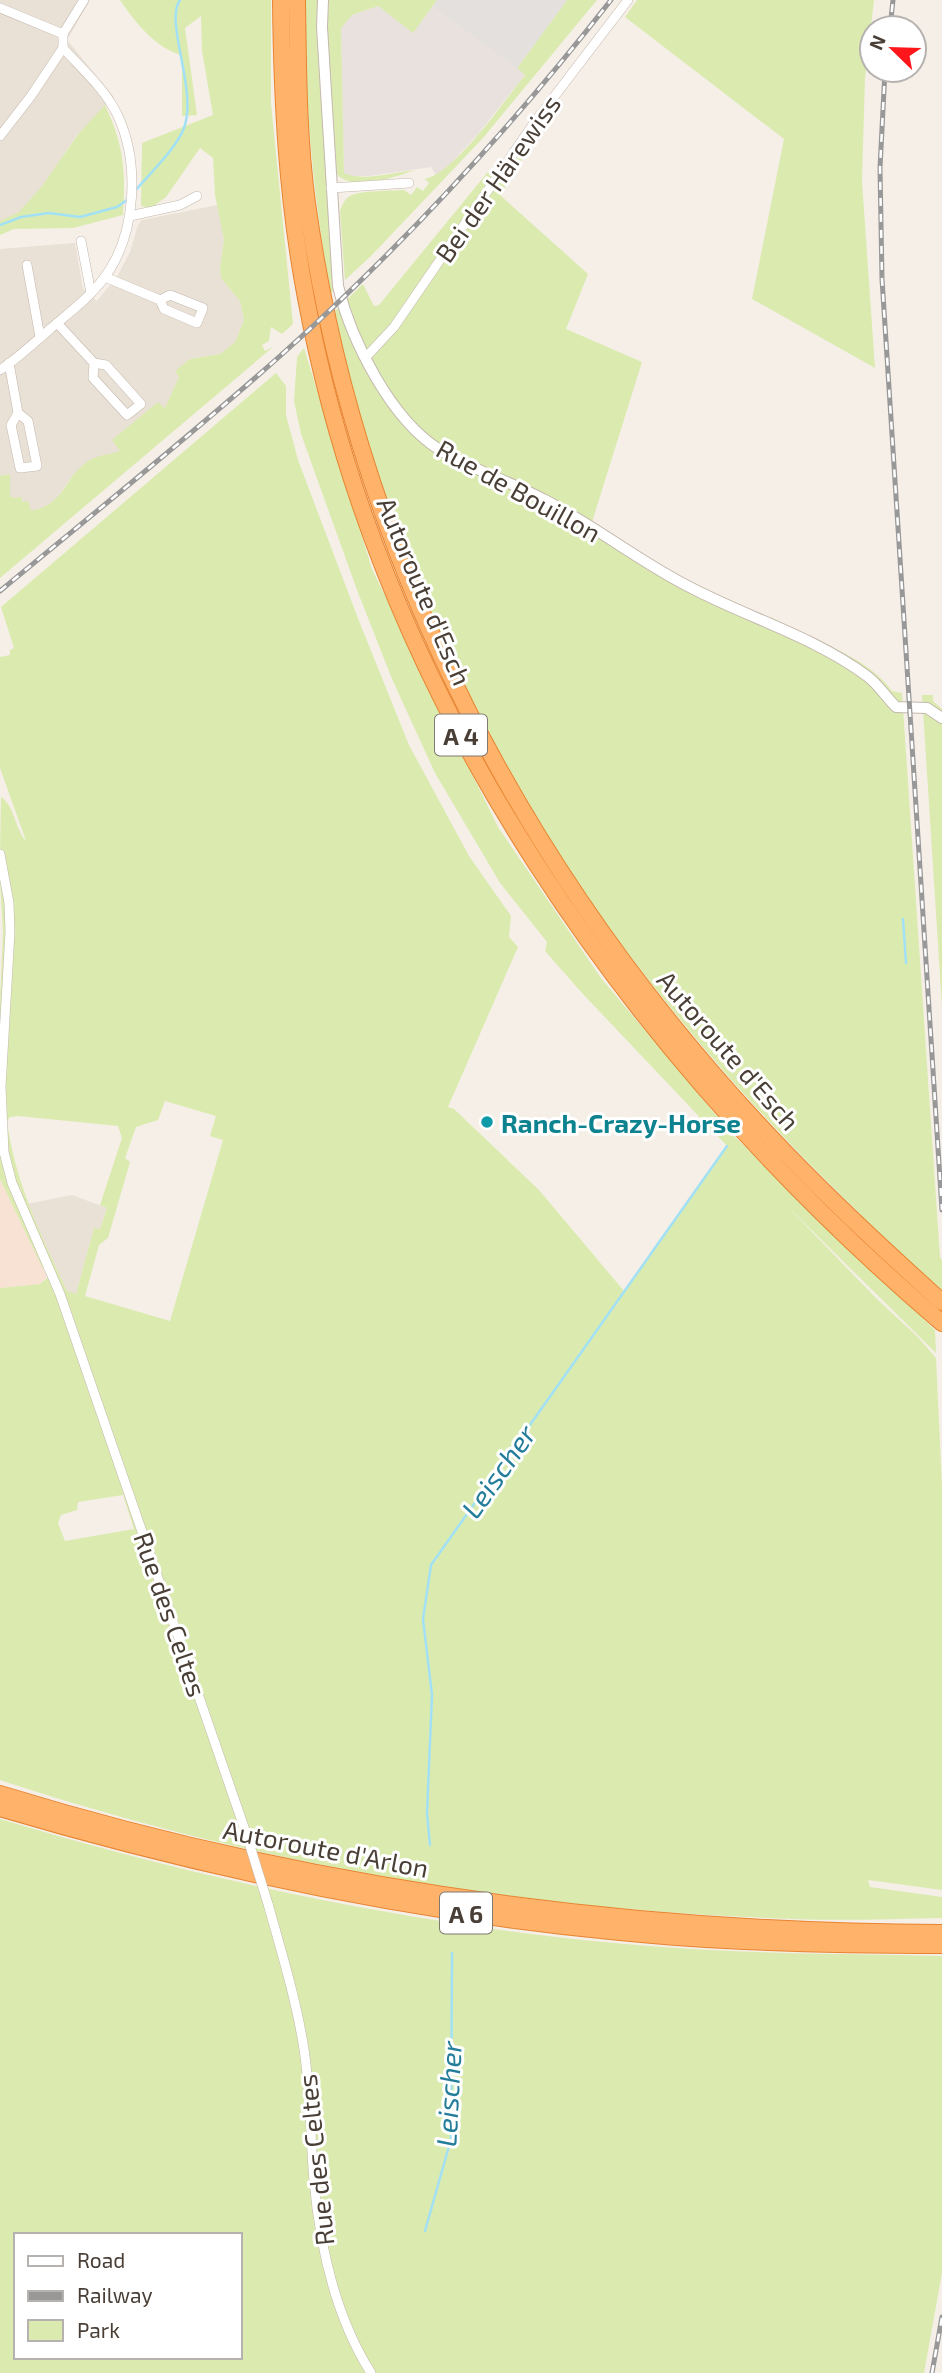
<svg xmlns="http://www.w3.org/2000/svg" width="942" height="2373" viewBox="0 0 942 2373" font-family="'Exo 2',sans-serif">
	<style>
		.residential { fill: #e9e0d6 }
		.commercial { fill: #f8e2d3 }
		.industrial { fill: #e8e1dd }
		.green { fill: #dbebaf; fill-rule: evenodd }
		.parking { fill: #e3e0dd }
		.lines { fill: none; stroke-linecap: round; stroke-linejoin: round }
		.stream { stroke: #a2e1f5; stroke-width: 2.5 }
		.minor-casing { stroke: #c4b8ad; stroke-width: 10 }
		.tertiary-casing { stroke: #c4b8ad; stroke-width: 12 }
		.motorway-casing { stroke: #e78431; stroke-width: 18 }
		.minor { stroke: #fff; stroke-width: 9 }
		.tertiary { stroke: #fff; stroke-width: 10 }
		.motorway { stroke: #ffb36a; stroke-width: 16 }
		.rail-casing { stroke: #989898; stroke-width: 5 }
		.rail { stroke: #fff; stroke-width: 2.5; stroke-dasharray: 8; stroke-linecap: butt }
		.minor-bridge-casing { stroke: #c4b8ad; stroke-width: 10; stroke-linecap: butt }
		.minor-bridge { stroke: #fff; stroke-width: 9 }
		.culture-dot { fill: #0f9aa8; stroke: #fff; stroke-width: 2.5 }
		.labels { text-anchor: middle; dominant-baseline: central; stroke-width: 6; stroke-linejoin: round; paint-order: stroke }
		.shield { fill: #fff; stroke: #807972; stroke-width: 2 }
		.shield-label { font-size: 24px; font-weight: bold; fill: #493f36 }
		.street-label { font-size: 26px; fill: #493f36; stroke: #fff }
		.culture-label { font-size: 26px; font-weight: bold; fill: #0d838f; stroke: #fff; text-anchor: start }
		.water-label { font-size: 28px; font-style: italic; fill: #237d9a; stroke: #fff }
	</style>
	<rect width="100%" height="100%" fill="#f5efe8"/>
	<g class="residential">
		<polygon points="0,0 90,0 67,40 114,97 77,135 23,215 0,226"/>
		<polygon points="218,205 224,240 220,268 221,278 240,301 244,320 235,342 220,354 190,359 175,372 179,377 165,409 121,451 72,476 57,498 46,508 31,512 23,502 10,496 10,474 0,476 0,249 75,243 83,289 97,301 118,275 130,252 138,225 142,220"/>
		<polygon points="72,1195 107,1208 100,1229 94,1228 76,1294 67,1292 27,1204"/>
	</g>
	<polygon class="commercial" points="0,1179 47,1277 40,1284 0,1288"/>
	<polygon class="industrial" points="437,0 567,0 517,68 525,75 478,134 442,173 436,175 431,167 369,176 350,176 344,173 341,28 352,15 378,6 413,32"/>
	<g class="green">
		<path d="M120 0H271V103L293 324 282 334 271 327 269 341 262 345 265 351 273 347 0 578V476L10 474V496L14 498 21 497 23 502 28 501 31 511C66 504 62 479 88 461 96 456 110 454 120 451L112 440 158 402 165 408 179 377 175 371 190 359 220 354 235 342 244 320 240 301 221 278 220 268 224 240 215 195 213 158 200 148 166 197 151 208 141 206 142 143 213 115 202 51 201 16 185 28 197 115 182 116V55C156 49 135 22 120 0Z"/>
		<path d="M306 0H318L316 26 334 290 330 294C314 196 303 99 306 0Z"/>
		<path d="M329 0H437L413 33 378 6 352 15 341 28 344 173C363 182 395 172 415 170 396 177 351 192 337 174L327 27Z"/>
		<path d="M567 0H597L483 138 371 256 345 280 340 211C342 206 344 199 350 196 361 190 391 191 404 190L411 195 417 187 423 191 429 183 425 179C455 173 505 100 525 75L517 68Z"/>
		<polygon points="637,0 874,0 865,78 862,181 875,368 752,299 784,139 625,17"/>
		<path d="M105 105C124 146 126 171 123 215L73 228 14 229 0 235V221L19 212 42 186 79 133Z"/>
		<path d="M518 154 523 157 500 195 588 274 566 329 642 362 592 522 667 570 770 619 771 617C807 638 868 656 892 691L902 693 940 1257 942 1260V1290C907 1261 875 1229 843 1197 668 1027 506 810 416 582 382 494 355 404 334 312L363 284 374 306 379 305 487 173Z"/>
		<path d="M304 348 372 569 498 827 601 978 732 1134 935 1330 936 1353 785 1204 877 1299 919 1338 936 1358 942 1486V1890L868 1880 870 1887 942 1897V1918C893 1919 843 1921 794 1919 524 1910 256 1865 0 1780V1288L40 1284 52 1274 47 1264 43 1269 0 1179V1000L3 931 0 883H5L0 854 1 797C15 806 15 829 26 841L0 768V657L10 655V650L14 648 1 607 276 373 286 386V415L298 460 359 621 409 745 469 856 511 916 509 937 518 947 448 1107 454 1109 539 1190 624 1291 727 1146 582 993 545 951 547 942 500 883 435 773 392 679 357 590 301 434 294 401 297 357ZM165 1101 216 1116 210 1136 223 1140 170 1321 85 1296 99 1245 108 1238 130 1162 125 1158 136 1127 158 1120ZM18 1116 118 1126 122 1138 100 1205 107 1208 100 1229 94 1228 76 1294 67 1291C41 1235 15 1182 7 1121L10 1117ZM123 1495 134 1529 65 1541 58 1523 61 1515 77 1510 78 1502Z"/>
		<polygon points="922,695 933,695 933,701 942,709 942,1007"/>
		<path d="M0 1819C230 1888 470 1937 710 1950 787 1954 865 1954 942 1956V2273L924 2373H0ZM16 2235H240V2357H16Z"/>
	</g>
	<polygon class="parking" points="437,0 567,0 517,68 433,6"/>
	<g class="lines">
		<g class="stream">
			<path d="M134 192C149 174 176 149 184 128 198 90 164 22 180 0"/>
			<polyline points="0,225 21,217 49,213 80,217 117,207 127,200"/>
			<polyline points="903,919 906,963"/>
			<polyline points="430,1845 427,1813 432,1695 423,1619 431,1565 727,1146"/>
			<polyline points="425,2231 451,2139 452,1953"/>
		</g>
		<g class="minor-casing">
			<g id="minor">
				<path d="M0 8 63 34V48C81 68 105 89 117 114 140 162 137 234 104 278 90 297 69 313 50 329 34 343 18 358 0 370"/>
				<polyline points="63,34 84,0"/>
				<polyline points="0,136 31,96 63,48"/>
				<polyline points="331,188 409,183"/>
				<polyline points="130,216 180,205 197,196"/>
				<polyline points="81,241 91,293"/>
				<polyline points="27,265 40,337"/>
				<polyline points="105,277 160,300 164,309 197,323 203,308 170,295 160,300"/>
				<polyline points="57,323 94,363 93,378 127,415 141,404 106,365 94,363"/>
				<polyline points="366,357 394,327 534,123 628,0"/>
				<polyline points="9,363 18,413 28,421 37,466 20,468 11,425 18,413"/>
				<polyline points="0,854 9,903 10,932 1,1087 4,1152 12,1183 60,1294 246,1833"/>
				<path d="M268 1904C281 1950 295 1996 303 2043 311 2089 310 2135 314 2181 320 2247 335 2316 371 2373"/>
			</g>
		</g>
		<g class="tertiary-casing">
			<path id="tertiary" d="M323 0 322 27 338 286C351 340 391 420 440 450 473 470 511 482 545 500 593 525 635 558 682 583 742 616 812 635 867 676 878 684 886 697 896 707L927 708 942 718"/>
		</g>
		<g class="motorway-casing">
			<g id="motorway">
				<path d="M281 0C282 100 287 199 306 298 382 706 632 1057 942 1323"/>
				<path d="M297 0C298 68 298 136 307 203 356 558 528 882 773 1140 827 1197 884 1250 942 1302"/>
				<path d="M0 1794C306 1888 622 1932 942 1933"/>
				<path d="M0 1808C202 1868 410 1912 620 1932 727 1943 835 1945 942 1945"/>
			</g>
		</g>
		<use href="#minor" class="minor"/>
		<use href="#tertiary" class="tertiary"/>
		<use href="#motorway" class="motorway"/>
		<g class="rail-casing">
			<g id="rail">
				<polyline points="890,28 893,0"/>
				<polyline points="885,70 880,168 882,279 942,1210"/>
				<path d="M0 591C94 513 189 437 280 356 401 248 511 128 611 0"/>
				<polyline points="932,2373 942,2317"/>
			</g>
		</g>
		<use href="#rail" class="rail"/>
		<g class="minor-bridge-casing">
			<polyline id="minor-bridge" points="246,1833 268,1904"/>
		</g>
		<use href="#minor-bridge" class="minor-bridge"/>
	</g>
	<circle class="culture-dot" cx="487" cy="1122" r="7"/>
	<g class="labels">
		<g class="shield">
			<rect x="435" y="714.5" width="52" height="41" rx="5"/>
			<rect x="440" y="1892.5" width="52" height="41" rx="5"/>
		</g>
		<g class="shield-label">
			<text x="461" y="735">A 4</text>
			<text x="466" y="1913">A 6</text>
		</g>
		<g class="street-label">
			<text transform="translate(497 178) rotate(-55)">Bei der Härewiss</text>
			<text transform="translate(519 490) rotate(29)">Rue de Bouillon</text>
			<text transform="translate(425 591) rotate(67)">Autoroute d'Esch</text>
			<text transform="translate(729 1050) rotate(49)">Autoroute d'Esch</text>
			<text transform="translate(171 1614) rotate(71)">Rue des Celtes</text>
			<text transform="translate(326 1848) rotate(11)">Autoroute d'Arlon</text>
			<text transform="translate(315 2160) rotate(-96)">Rue des Celtes</text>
		</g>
		<g class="culture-label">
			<text x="501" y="1122">Ranch-Crazy-Horse</text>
		</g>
		<g class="water-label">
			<text transform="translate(498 1471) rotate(-55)">Leischer</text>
			<text transform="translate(448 2094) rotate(-87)">Leischer</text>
		</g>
	</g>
	<rect x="14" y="2233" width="228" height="126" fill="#ffffff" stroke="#b6b2af" stroke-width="2"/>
	<rect x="28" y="2256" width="35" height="10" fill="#ffffff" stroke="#b6b2af" stroke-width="2"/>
	<text x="77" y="2268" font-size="21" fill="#493f36">Road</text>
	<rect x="28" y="2291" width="35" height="10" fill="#989898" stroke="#b6b2af" stroke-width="2"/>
	<text x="77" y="2303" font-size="21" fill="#493f36">Railway</text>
	<rect x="28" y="2320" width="35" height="21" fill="#dbebaf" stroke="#b6b2af" stroke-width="2"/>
	<text x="77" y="2338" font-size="21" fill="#493f36">Park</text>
	<g transform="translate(893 49) rotate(293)"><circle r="33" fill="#ffffff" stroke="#b6b2af" stroke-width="2"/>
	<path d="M0-5L12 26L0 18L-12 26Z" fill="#ff161b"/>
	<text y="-10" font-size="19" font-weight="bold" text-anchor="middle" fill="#493f36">N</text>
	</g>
</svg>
